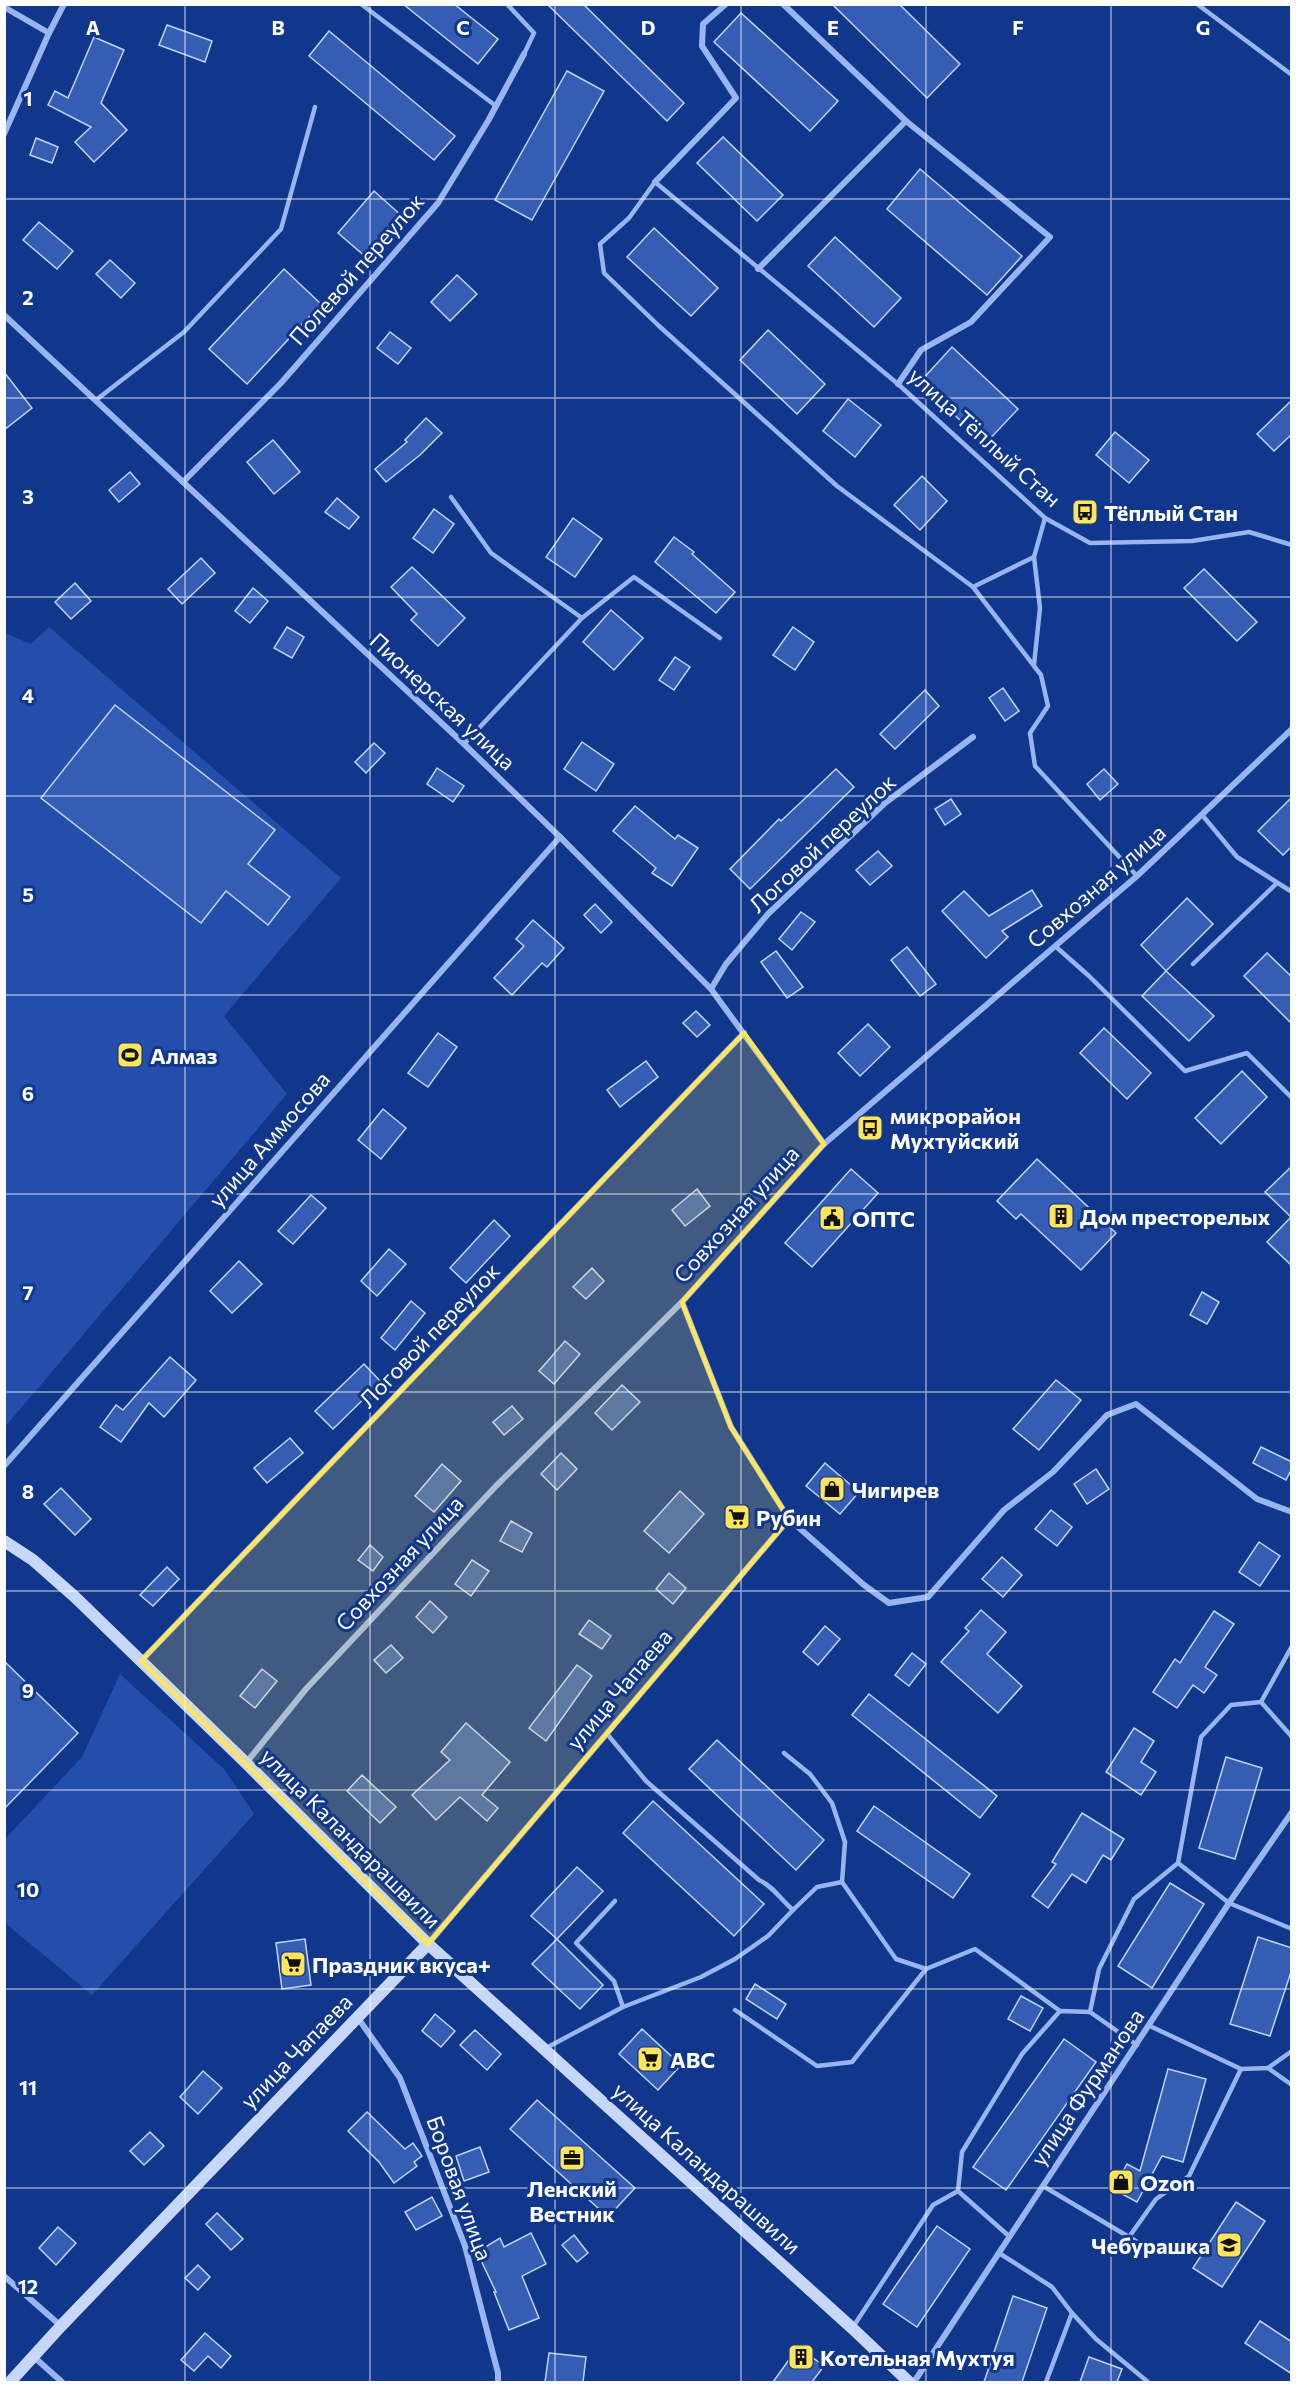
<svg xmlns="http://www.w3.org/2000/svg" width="1296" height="2387" viewBox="0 0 1296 2387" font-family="Commissioner,sans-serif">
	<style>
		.green { fill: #234eab }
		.building { fill: #355db3; stroke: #c0d3fd; stroke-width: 1.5 }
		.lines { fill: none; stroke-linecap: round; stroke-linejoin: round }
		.lane { stroke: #99b5f1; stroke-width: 4.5 }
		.street { stroke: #99b5f1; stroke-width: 6 }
		.secondary { stroke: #c7d7fc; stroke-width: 12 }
		.marked { fill: #ffe559; fill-opacity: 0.2; stroke: #ffe559; stroke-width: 4.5; stroke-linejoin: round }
		.grid { fill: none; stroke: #fff; stroke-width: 1.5; stroke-opacity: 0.55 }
		.labels { text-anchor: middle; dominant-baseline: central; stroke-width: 6; stroke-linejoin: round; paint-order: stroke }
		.street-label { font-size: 22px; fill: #fff; stroke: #11378c }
		.poi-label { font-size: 22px; font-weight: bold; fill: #fff; stroke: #11378c; text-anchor: start }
		.grid-label { font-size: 20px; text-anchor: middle; font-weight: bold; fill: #fff; stroke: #11378c; stroke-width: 6; stroke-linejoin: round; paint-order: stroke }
	</style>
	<rect width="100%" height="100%" fill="#11378c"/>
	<g class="green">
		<polygon points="49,627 341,878 224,1016 287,1094 5,1427 5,633 31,644"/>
		<polygon points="120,1674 224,1769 254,1814 92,1995 5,1923 5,1839 82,1757"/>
	</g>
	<g class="building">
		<polygon points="403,4 454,4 498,39 478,64"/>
		<polygon points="547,4 583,4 684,103 667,121"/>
		<polygon points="832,4 899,4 960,64 927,98"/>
		<polygon points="741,13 838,101 810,131 714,42"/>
		<polygon points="167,25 212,41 205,62 159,45"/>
		<polygon points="329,31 455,136 434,160 309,56"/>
		<polygon points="94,37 124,50 101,103 127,130 94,162 75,142 91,127 48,105 55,91 68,98"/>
		<polygon points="567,71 604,91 532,220 495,200"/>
		<polygon points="723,137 783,195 757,221 697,163"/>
		<polygon points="36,138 58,147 52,163 30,155"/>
		<polygon points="920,169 1022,256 987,295 887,209"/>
		<polygon points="374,191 402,216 367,258 338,233"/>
		<polygon points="39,222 73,251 57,269 23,240"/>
		<polygon points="654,228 718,288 691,316 627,257"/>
		<polygon points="835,237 901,298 874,327 808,266"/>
		<polygon points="110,260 135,283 121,298 96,274"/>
		<polygon points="284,269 321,304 247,384 209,349"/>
		<polygon points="457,275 477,294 450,321 431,302"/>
		<polygon points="768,330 825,384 797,414 740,360"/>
		<polygon points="390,332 411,348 398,364 377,348"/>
		<polygon points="952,347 1018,409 985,444 920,382"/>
		<polygon points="4,372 32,408 4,430"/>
		<polygon points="848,399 881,425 855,457 823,431"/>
		<polygon points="1292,400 1292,434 1274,451 1257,434"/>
		<polygon points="426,418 442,433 420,455 386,482 375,469 407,442 405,440"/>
		<polygon points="1115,432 1149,460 1129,483 1096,455"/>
		<polygon points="273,440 300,472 274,494 247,462"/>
		<polygon points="130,472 140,484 119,502 109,490"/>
		<polygon points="922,476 947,501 920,530 894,505"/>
		<polygon points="337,498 359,517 349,529 325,512"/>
		<polygon points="434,509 454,524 433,553 413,538"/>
		<polygon points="573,518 602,539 575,577 546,557"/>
		<polygon points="674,537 694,552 692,554 735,592 716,613 655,562"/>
		<polygon points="201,558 215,573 182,604 168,589"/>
		<polygon points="412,567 465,618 438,646 411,620 417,614 391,587"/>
		<polygon points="1204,569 1257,622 1237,641 1184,588"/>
		<polygon points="75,583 91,601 71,619 55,602"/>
		<polygon points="253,588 268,601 250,623 235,611"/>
		<polygon points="611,610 643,638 614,670 583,642"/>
		<polygon points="287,627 304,637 292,658 274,648"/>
		<polygon points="793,627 814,642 795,670 773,655"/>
		<polygon points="675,657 690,667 674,690 659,680"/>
		<polygon points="1003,688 1019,711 1005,721 989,698"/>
		<polygon points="925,690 939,706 895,749 880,734"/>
		<polygon points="115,705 275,830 248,864 290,897 268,925 226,891 201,923 41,798"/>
		<polygon points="582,742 614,764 596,791 564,769"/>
		<polygon points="374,743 385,753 366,773 355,762"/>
		<polygon points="437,768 464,786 453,802 427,784"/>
		<polygon points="836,769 854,787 750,889 730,869 779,819 781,821"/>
		<polygon points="1104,769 1118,784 1100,800 1087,784"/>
		<polygon points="1292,797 1292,846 1283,855 1258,831"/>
		<polygon points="951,799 961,814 945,825 935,809"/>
		<polygon points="635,806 675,839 678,835 698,848 672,886 652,873 656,868 613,831"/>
		<polygon points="878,851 892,866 870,885 856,870"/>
		<polygon points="1032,890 1042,906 1002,931 1008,937 986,958 942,911 964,891 989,916"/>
		<polygon points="1187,898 1213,924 1166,971 1141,945"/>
		<polygon points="595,904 612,922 601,933 584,915"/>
		<polygon points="801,912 815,922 792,950 779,939"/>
		<polygon points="533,920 564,948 547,967 542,963 512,995 494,978 524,946 516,939"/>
		<polygon points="907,947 936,984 920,996 891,960"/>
		<polygon points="776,951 803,987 787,998 761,962"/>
		<polygon points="1267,953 1292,977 1292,1024 1244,976"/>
		<polygon points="1166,971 1214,1016 1189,1041 1142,996"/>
		<polygon points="696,1011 710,1025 697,1037 683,1023"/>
		<polygon points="868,1024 890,1047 860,1076 838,1053"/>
		<polygon points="1104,1028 1151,1073 1127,1099 1080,1053"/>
		<polygon points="438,1033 457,1047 428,1087 408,1073"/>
		<polygon points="646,1061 658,1077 620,1107 607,1090"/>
		<polygon points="1242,1071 1267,1097 1221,1144 1195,1118"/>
		<polygon points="383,1109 406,1128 381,1159 358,1140"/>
		<polygon points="1037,1159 1116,1233 1081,1270 1021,1214 1016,1219 997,1201"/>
		<polygon points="1292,1166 1292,1266 1267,1242 1291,1217 1265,1192"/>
		<polygon points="851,1169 878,1193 812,1267 785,1243"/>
		<polygon points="697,1189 710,1206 685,1226 672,1210"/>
		<polygon points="311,1195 326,1208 293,1244 278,1231"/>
		<polygon points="494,1220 510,1236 466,1283 450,1268"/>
		<polygon points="389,1249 406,1264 377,1296 361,1281"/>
		<polygon points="239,1261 262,1284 232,1313 210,1291"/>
		<polygon points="592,1268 604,1281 586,1299 573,1287"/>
		<polygon points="1202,1292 1219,1302 1207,1324 1190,1315"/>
		<polygon points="411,1301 425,1313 395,1350 381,1338"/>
		<polygon points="565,1341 580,1354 554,1384 539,1371"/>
		<polygon points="170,1357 196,1380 164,1417 149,1403 121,1442 100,1427 116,1405 123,1410"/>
		<polygon points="364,1364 381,1382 333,1429 315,1411"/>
		<polygon points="1056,1380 1081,1400 1039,1450 1013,1429"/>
		<polygon points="622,1385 640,1402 612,1430 595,1413"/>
		<polygon points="512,1406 523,1419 504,1435 493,1422"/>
		<polygon points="290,1438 303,1453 267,1483 254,1468"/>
		<polygon points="1261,1447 1292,1462 1292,1468 1286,1480 1253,1463"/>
		<polygon points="561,1453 577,1469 557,1490 541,1474"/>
		<polygon points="825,1463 859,1492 840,1514 806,1486"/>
		<polygon points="442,1464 461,1481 434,1512 415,1496"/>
		<polygon points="1096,1469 1109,1489 1087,1504 1074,1484"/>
		<polygon points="61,1488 91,1519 75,1535 44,1504"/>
		<polygon points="680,1491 704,1514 669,1553 644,1531"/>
		<polygon points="1051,1510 1072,1527 1057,1546 1035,1529"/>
		<polygon points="511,1521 532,1533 522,1552 500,1541"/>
		<polygon points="1259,1542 1280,1556 1260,1586 1239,1572"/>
		<polygon points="370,1545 383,1557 373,1571 358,1560"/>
		<polygon points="1002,1557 1022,1575 1003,1597 982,1579"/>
		<polygon points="472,1560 489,1571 471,1596 455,1584"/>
		<polygon points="167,1567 179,1579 153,1606 140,1595"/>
		<polygon points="669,1573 686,1588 673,1604 656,1589"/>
		<polygon points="430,1601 447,1617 433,1633 416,1617"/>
		<polygon points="981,1610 1006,1632 987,1654 1022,1686 998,1713 941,1662 969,1631 965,1628"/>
		<polygon points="1214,1611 1234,1624 1205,1667 1217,1675 1204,1693 1193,1685 1177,1708 1153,1692 1175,1659 1180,1663"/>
		<polygon points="589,1620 611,1636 602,1649 579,1634"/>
		<polygon points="825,1626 840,1639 818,1665 803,1652"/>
		<polygon points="391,1645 403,1658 386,1673 374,1660"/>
		<polygon points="912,1653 926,1664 909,1686 895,1675"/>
		<polygon points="4,1661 78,1733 4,1809"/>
		<polygon points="577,1665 592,1676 546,1741 529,1728"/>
		<polygon points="262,1669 277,1681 255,1708 240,1696"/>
		<polygon points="869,1694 997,1796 980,1818 852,1715"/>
		<polygon points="466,1723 510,1762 482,1795 498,1808 487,1821 460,1797 436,1820 412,1795 450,1760 441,1752"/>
		<polygon points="1134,1728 1154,1741 1141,1762 1156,1772 1141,1795 1106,1772"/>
		<polygon points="717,1740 824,1840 796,1870 689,1769"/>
		<polygon points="1226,1757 1262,1768 1235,1859 1199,1848"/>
		<polygon points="362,1775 396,1807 380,1823 347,1791"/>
		<polygon points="653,1801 764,1904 734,1936 623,1833"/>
		<polygon points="874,1806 970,1874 953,1898 857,1831"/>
		<polygon points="1082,1813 1124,1839 1111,1860 1103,1855 1086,1883 1072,1874 1048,1908 1032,1896 1056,1864 1052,1862"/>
		<polygon points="577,1867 603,1891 557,1939 531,1916"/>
		<polygon points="1170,1883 1204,1904 1152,1988 1118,1966"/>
		<polygon points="1258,1937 1292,1948 1292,1969 1270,2036 1230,2024"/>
		<polygon points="305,1939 311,1985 282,1989 276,1943"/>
		<polygon points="557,1939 603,1985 580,2009 532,1964"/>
		<polygon points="755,1984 786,2004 777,2019 746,1999"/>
		<polygon points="1021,1996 1043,2008 1030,2031 1008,2019"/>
		<polygon points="435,2014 455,2031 441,2047 422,2031"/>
		<polygon points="642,2029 681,2065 658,2090 619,2054"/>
		<polygon points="475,2030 501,2054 487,2070 460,2045"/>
		<polygon points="1064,2039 1096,2062 1006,2190 973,2167"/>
		<polygon points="1168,2069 1206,2079 1183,2162 1162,2156 1137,2202 1122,2194 1117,2182 1127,2164 1140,2171"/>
		<polygon points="203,2071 222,2088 198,2114 180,2097"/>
		<polygon points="537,2100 635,2188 608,2217 510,2129"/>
		<polygon points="367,2112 405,2149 413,2143 422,2156 414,2162 417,2166 394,2183 379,2162 348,2131"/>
		<polygon points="150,2132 164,2146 144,2165 130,2151"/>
		<polygon points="480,2147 489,2172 464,2181 456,2156"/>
		<polygon points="432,2197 442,2216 416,2230 405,2212"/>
		<polygon points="1236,2202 1265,2221 1222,2287 1193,2268"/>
		<polygon points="217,2213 243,2239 231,2250 206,2224"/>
		<polygon points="937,2226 970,2249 917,2327 883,2304"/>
		<polygon points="58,2227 76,2243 56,2265 39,2248"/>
		<polygon points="531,2233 546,2264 522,2276 539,2318 509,2330 494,2292 496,2292 477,2252 500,2238 504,2247"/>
		<polygon points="574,2235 588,2253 577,2262 562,2245"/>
		<polygon points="198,2265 210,2277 198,2290 185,2278"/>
		<polygon points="1013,2296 1047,2308 1022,2382 984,2382"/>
		<polygon points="1260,2321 1292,2342 1292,2374 1245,2343"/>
		<polygon points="205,2333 231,2356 221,2368 208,2356 194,2371 181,2360"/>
		<polygon points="798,2347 824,2366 812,2382 773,2382"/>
		<polygon points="549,2353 586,2357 583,2382 545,2382"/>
		<polygon points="1089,2357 1122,2369 1117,2382 1080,2382"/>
	</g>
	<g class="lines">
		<g class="lane">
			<polyline points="361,4 496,106"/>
			<polyline points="507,4 534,33 524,54"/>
			<polyline points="1197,4 1292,75"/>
			<polyline points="96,400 184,332 281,229 315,107"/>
			<polyline points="451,497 491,553 582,618"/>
			<polyline points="1045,518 1034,557 973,587 1041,675 1048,706 1030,733 1035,766 1137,876"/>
			<polyline points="1034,557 1040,608 1034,665"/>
			<polyline points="973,587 837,486 659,326 604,273 600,244 629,218 655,182 898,384 1045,518 1090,543 1192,541 1249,532 1292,545"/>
			<polyline points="464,744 582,618 634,577 720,638"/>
			<polyline points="1203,816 1237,857 1292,892"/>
			<polyline points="1055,946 1089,976 1185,1071 1247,1053 1292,1098"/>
			<polyline points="1193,964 1277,883"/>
			<polyline points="1292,1646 1261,1702 1292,1737"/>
			<polyline points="1261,1702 1231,1705 1201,1737 1178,1863 1229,1903 1292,1929"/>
			<path d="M608 1735 646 1781 759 1880C773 1886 781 1900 793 1910L817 1887 842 1882 896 1959 926 1969"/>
			<polyline points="784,1753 810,1774 832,1803 845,1842 842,1882"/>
			<polyline points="615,1901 576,1943 614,1981 623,2007"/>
			<polyline points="735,2010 817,2066 852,2062 926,1969 975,1949 1060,2011"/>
			<polyline points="1150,2026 1241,2069 1268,2068 1292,2051"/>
			<polyline points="1137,2045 1090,2012 1099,1969 1134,1899 1178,1863"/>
			<polyline points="546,2048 623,2007 701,1977 735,1959 768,1936 793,1910"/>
			<polyline points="1268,2068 1292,2085"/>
			<polyline points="1043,2186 1129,2237"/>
			<polyline points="1010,2237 958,2191 962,2152 1022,2054 1060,2011 1090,2012"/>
			<polyline points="1152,2251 1129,2237 1156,2199 1189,2176 1241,2069"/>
			<polyline points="999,2253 1052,2287 1072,2313 1096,2339 1148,2382"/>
			<polyline points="853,2327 933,2205 958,2191"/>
			<polyline points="1046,2382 1072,2313"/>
		</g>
		<g class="street">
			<polyline points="4,7 49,33"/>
			<polyline points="4,134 49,33 64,4"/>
			<polyline points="655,182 736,98 702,46 703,24 726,4"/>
			<polyline points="758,269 906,121 783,4"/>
			<polyline points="4,315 464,744 560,837 711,989 824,1144"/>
			<polyline points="898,384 921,350 971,322 1050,237 906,121"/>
			<polyline points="183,482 281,383 438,203 488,121 524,54"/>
			<polyline points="711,989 726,964 768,914 885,803 973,737"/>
			<polyline points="682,1302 731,1427 789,1519 864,1585 889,1603 928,1597 1004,1510 1053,1472 1107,1415 1136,1404 1257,1499 1292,1512"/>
			<polyline points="4,1466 560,837"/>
			<polyline points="141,1661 744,1033"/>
			<polyline points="246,1763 306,1689 496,1486 682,1302 824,1144 1137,876 1292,729"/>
			<polyline points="428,1944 789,1519"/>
			<polyline points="358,2018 400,2078 465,2246 498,2373 498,2382"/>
			<polyline points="4,2276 61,2326"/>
			<polyline points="34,2357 62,2382"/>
			<polyline points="914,2382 1229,1903 1292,1812"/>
		</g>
		<g class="secondary">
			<polyline points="4,1541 33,1560 75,1597 246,1763 428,1944 852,2328 909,2382"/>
			<polyline points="10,2382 61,2326 428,1944"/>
		</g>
	</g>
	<path class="marked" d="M744 1033 824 1144 682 1302 731 1427 789 1519 428 1944 141 1661Z"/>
	<path class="grid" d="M185 4V2382M370 4V2382M555 4V2382M741 4V2382M926 4V2382M1111 4V2382M4 199H1292M4 398H1292M4 597H1292M4 796H1292M4 995H1292M4 1194H1292M4 1392H1292M4 1591H1292M4 1790H1292M4 1989H1292M4 2188H1292"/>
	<defs>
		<g id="bus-square" transform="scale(1.35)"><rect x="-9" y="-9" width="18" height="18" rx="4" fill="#ffe559" stroke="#11378c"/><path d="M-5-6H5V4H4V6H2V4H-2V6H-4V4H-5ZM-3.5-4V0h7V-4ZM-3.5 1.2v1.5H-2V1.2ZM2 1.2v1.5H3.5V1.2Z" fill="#111"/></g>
		<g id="stadium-square" transform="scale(1.35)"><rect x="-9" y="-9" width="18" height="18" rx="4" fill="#ffe559" stroke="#11378c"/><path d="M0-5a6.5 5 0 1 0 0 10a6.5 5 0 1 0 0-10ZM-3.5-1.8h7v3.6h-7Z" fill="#111"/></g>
		<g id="building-square" transform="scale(1.35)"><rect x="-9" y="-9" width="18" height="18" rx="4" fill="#ffe559" stroke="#11378c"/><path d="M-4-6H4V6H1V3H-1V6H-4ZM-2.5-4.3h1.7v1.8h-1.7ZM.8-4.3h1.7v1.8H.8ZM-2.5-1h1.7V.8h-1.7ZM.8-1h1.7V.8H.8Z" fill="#111"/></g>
		<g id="civic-square" transform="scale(1.35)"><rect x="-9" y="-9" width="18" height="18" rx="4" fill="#ffe559" stroke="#11378c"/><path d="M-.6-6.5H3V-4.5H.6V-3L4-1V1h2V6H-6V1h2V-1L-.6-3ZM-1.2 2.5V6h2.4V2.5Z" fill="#111"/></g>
		<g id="shop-square" transform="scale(1.35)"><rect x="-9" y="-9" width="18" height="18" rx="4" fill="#ffe559" stroke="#11378c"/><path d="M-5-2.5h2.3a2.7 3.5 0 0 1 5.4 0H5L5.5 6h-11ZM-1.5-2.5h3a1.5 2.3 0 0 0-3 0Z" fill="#111"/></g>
		<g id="supermarket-square" transform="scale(1.35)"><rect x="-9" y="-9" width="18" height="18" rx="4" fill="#ffe559" stroke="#11378c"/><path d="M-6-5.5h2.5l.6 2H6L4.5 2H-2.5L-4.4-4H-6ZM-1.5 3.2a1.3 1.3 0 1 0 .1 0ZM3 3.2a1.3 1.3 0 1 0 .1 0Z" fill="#111"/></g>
		<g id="office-square" transform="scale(1.35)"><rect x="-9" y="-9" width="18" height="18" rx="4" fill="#ffe559" stroke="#11378c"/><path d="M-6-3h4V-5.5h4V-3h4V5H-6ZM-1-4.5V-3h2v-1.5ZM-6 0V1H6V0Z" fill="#111"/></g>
		<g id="school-square" transform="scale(1.35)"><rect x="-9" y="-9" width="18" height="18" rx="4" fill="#ffe559" stroke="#11378c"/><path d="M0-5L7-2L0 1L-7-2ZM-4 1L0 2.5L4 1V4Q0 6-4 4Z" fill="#111"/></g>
	</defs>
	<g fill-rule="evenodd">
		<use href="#bus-square" x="1085" y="512"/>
		<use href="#stadium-square" x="130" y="1055"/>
		<use href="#bus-square" x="870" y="1128"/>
		<use href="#building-square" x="1061" y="1216"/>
		<use href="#civic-square" x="832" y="1218"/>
		<use href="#shop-square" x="832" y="1489"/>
		<use href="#supermarket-square" x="737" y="1517"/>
		<use href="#supermarket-square" x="293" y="1964"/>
		<use href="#supermarket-square" x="650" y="2059"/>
		<use href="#office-square" x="572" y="2158"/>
		<use href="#shop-square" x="1121" y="2182"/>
		<use href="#school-square" x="1229" y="2245"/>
		<use href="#building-square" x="801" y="2357"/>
	</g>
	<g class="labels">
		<g class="street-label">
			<text transform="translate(356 269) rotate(-49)">Полевой переулок</text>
			<text transform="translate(985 437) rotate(42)">улица Тёплый Стан</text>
			<text transform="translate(443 701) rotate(43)">Пионерская улица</text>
			<text transform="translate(822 843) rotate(-43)">Логовой переулок</text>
			<text transform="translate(1096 886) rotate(-41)">Совхозная улица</text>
			<text transform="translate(269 1139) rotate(-49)">улица Аммосова</text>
			<text transform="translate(736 1214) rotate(-48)">Совхозная улица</text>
			<text transform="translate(429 1335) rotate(-46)">Логовой переулок</text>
			<text transform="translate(399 1563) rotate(-47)">Совхозная улица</text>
			<text transform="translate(619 1689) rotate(-50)">улица Чапаева</text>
			<text transform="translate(351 1838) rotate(45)">улица Каландарашвили</text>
			<text transform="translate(296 2051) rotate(-46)">улица Чапаева</text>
			<text transform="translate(1087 2087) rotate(-56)">улица Фурманова</text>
			<text transform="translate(707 2168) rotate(42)">улица Каландарашвили</text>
			<text transform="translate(460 2188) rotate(70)">Боровая улица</text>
		</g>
		<g class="poi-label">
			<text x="1104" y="512">Тёплый Стан</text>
			<text x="150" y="1055">Алмаз</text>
			<text x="890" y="1115">микрорайон<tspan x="890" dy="25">Мухтуйский</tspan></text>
			<text x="1080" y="1216">Дом престорелых</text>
			<text x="852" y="1218">ОПТС</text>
			<text x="852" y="1489">Чигирев</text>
			<text x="756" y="1517">Рубин</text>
			<text x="312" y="1964">Праздник вкуса+</text>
			<text x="670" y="2059">ABC</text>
			<text x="1140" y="2182">Ozon</text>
			<text x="572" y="2188" text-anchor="middle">Ленский<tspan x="572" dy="25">Вестник</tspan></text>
			<text x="1210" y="2245" text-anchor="end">Чебурашка</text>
			<text x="820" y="2357">Котельная Мухтуя</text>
		</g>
	</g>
	<g class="grid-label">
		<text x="93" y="35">A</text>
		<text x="278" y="35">B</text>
		<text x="463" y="35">C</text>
		<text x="648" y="35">D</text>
		<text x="833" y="35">E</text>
		<text x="1018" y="35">F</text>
		<text x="1203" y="35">G</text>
		<text x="28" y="106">1</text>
		<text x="28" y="305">2</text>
		<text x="28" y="504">3</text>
		<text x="28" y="703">4</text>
		<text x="28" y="902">5</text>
		<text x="28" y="1101">6</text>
		<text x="28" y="1300">7</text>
		<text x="28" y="1499">8</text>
		<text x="28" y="1698">9</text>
		<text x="28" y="1897">10</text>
		<text x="28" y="2095">11</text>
		<text x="28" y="2294">12</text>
	</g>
	<rect width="1296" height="2387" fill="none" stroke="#ffffff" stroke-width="12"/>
</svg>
